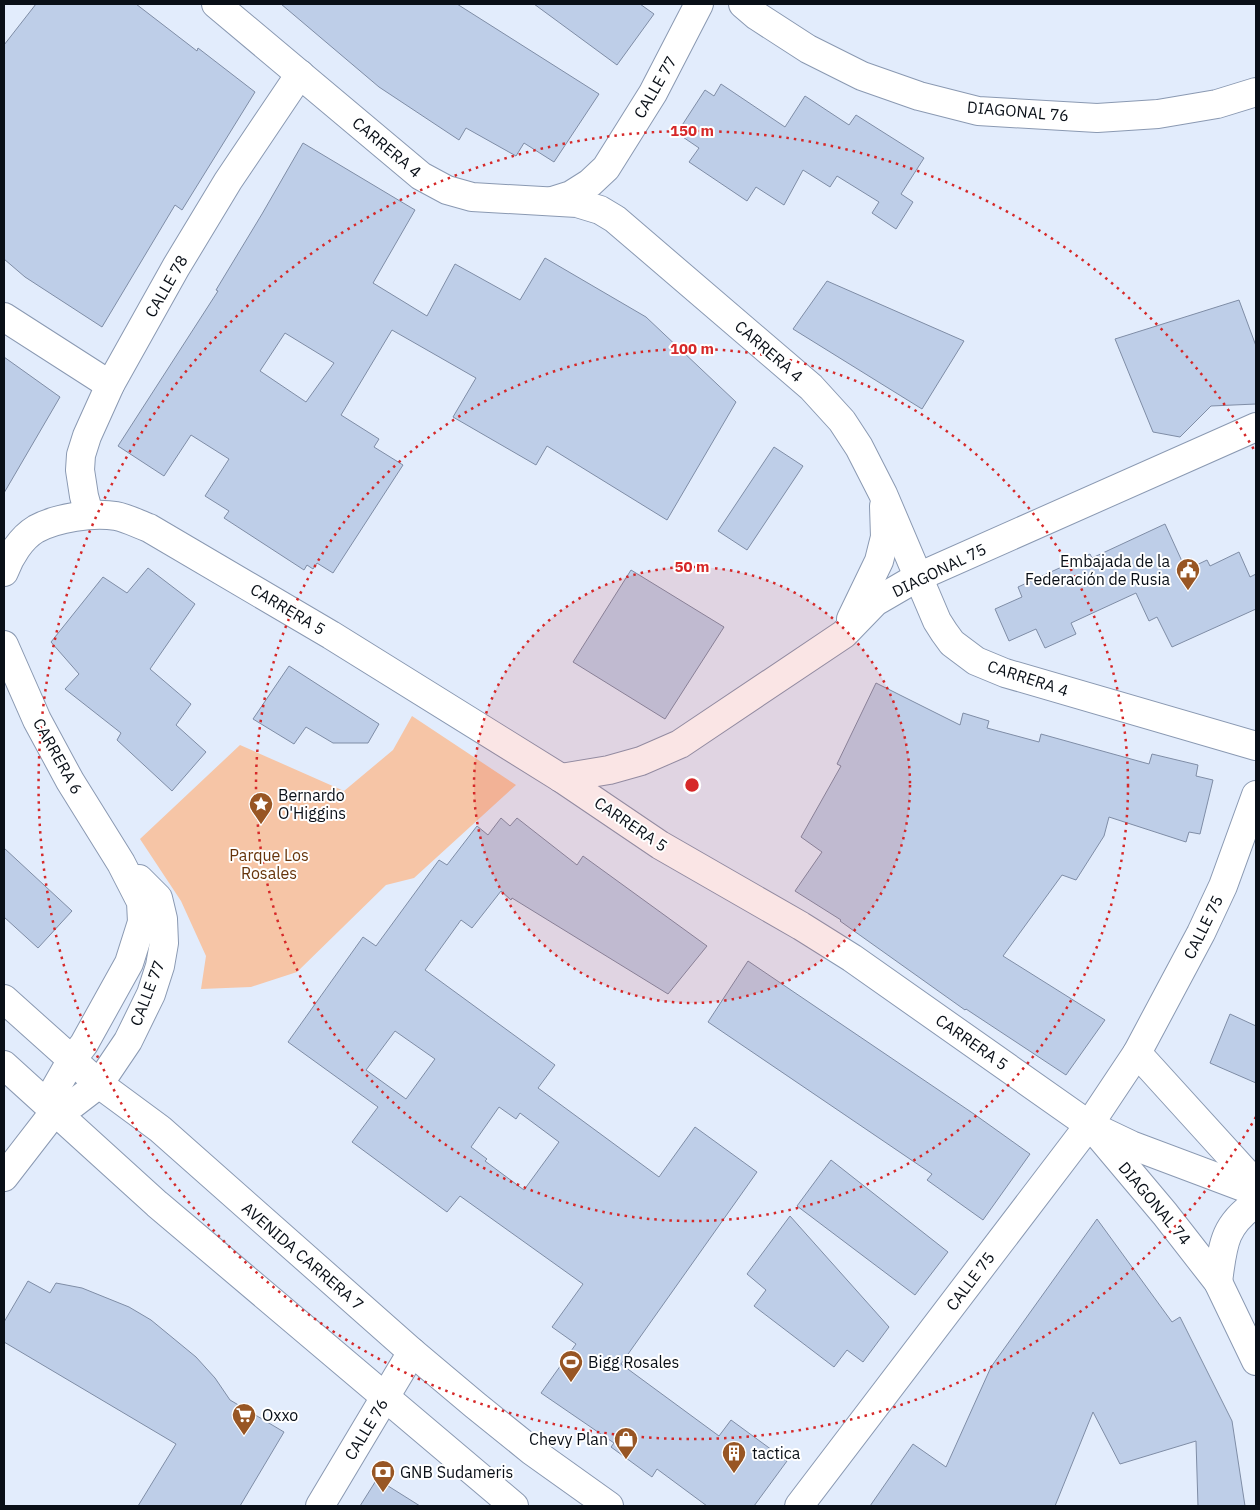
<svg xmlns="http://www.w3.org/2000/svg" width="1260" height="1510" viewBox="0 0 1260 1510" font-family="'IBM Plex Sans',sans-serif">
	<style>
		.green { fill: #f6c5a6 }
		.building { fill: #becee8; stroke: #7f8da6; fill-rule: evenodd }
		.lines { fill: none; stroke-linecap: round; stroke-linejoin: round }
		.minor-casing { stroke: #8a99b2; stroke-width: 30 }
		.major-casing { stroke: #8a99b2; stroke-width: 30 }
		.minor { stroke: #fff; stroke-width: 28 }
		.major { stroke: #fff; stroke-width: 28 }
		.ring { fill: none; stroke: #d62828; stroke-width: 2.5; stroke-dasharray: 2.5 5 }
		.labels { text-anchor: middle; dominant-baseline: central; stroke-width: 4; stroke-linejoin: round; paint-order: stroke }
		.street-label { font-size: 16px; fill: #090f17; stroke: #fff }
		.poi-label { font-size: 16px; fill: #090f17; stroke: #fff; text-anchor: start }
		.park-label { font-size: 16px; fill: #66340a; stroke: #fff }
		.centre { fill: #d62828; stroke: #fff; stroke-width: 2.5 }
		.ring-label { font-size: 15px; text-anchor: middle; font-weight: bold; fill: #d62828; stroke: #fff; stroke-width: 4; stroke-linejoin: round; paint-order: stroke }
	</style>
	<rect width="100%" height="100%" fill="#e2ecfc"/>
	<polygon class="green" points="412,716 516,785 414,878 386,885 297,972 251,987 201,989 206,956 181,901 140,839 240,745 344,791 393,750"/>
	<g class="building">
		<polygon points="36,4 136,4 197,51 198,48 255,92 182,210 175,205 102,327 25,277 4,259 4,45"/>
		<polygon points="281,4 457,4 599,94 554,162 524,143 516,156 466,128 459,140 379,87"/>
		<polygon points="534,4 640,4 654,14 617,65"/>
		<polygon points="721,84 785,127 805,96 849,125 856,115 924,158 901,194 913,202 896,229 872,213 879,202 837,176 830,187 803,170 784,205 756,187 747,201 689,162 699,148 677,133 705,90 714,96"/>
		<path d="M303 143 415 210 373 283 427 316 455 264 520 300 545 258 646 317 736 402 667 520 547 446 536 465 453 417 476 378 392 330 341 415 379 439 374 447 403 465 333 573 317 563 313 569 307 565 304 570 224 518 229 511 205 496 229 459 191 435 164 476 118 446 218 291 216 290 262 214ZM285 333 334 363 306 402 260 371Z"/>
		<polygon points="827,281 964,341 922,409 793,329"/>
		<polygon points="1239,300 1256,346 1256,404 1211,406 1180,437 1153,432 1115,339"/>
		<polygon points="4,357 60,397 4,493"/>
		<polygon points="774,447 803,466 747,550 718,531"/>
		<polygon points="1165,524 1186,570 1207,560 1210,566 1239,552 1250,577 1256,574 1256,609 1172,647 1157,617 1149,621 1136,593 1071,623 1076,634 1045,648 1036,629 1009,641 995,609 1022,597 1018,587 1090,554 1092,558"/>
		<polygon points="148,568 195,604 150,669 191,704 176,725 206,752 172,791 117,740 121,733 65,689 79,674 51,642 103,577 127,593"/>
		<polygon points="631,570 724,627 665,719 573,662"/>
		<polygon points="289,666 379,724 368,743 333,743 306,727 294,744 253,719"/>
		<polygon points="876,683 960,725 963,713 989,721 987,728 1039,742 1041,734 1149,764 1152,754 1198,765 1196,776 1213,780 1200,834 1189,832 1186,842 1109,817 1104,836 1076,880 1062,875 1003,956 1105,1020 1066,1075 966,1009 965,1010 840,921 841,920 795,891 822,852 801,837 841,766 837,764"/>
		<path d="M501 818 510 826 517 818 577 865 583 856 707 946 668 994 512 898 511 900 501 891 472 928 461 920 425 970 555 1065 538 1088 659 1177 695 1127 757 1172 621 1364 719 1436 731 1420 787 1461 754 1506H707L657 1469 652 1477 611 1447 614 1443 541 1393 576 1344 552 1327 583 1284 460 1196 447 1212 352 1142 378 1107 288 1042 363 937 376 946 439 860 447 865 477 826 488 835ZM395 1031 435 1059 406 1099 366 1070ZM499 1107 516 1119 520 1113 559 1142 524 1190 485 1161 487 1159 471 1147Z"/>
		<polygon points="4,848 72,911 38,948 4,917"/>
		<polygon points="748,961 974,1114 1030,1154 983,1220 927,1180 932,1174 708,1022"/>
		<polygon points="1230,1014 1256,1026 1256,1083 1210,1063"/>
		<polygon points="831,1160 948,1252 915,1295 797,1206"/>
		<polygon points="790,1216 889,1327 863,1362 847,1350 834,1367 754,1306 766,1290 747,1274"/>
		<polygon points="1097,1219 1172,1322 1180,1317 1232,1421 1245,1506 1198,1506 1196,1441 1120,1464 1093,1412 1055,1506 870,1506 913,1444 946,1467 991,1367"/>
		<polygon points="28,1281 50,1293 56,1283 82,1288 129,1307 151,1320 196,1357 215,1378 230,1400 284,1432 240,1506 138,1506 176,1444 4,1342 4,1322"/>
		<polygon points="377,1479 420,1506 360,1506"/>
	</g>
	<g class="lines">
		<g class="minor-casing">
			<g id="minor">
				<polyline points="216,4 421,176 447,190 472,197 577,203 600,210 615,219 811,387 842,421 859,447 883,494 937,621 944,632 952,643 976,661 1005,673 1256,746"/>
				<polyline points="743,4 757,16 808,49 862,76 919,96 978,111 1097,118 1158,114 1217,104 1256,92"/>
				<polyline points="552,201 571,195 590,183 606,168 653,93 699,4"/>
				<polyline points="4,317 110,385"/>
				<polyline points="89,514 84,496 80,470 81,455 87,436 110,385 176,267 228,181 300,74"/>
				<path d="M4 572C10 556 21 538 36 529 56 518 93 512 116 516 127 518 138 524 149 528L331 635 561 778 660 845 801 926 852 958 1089 1125 1131 1145 1256 1192"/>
				<polyline points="851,619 879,561 885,537 884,506"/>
				<polyline points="4,645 37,720 70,781 121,863 141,902 142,922 129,963 84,1044 71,1061 55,1089 55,1111"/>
				<polyline points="561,778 609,770 641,761 680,744 844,634 875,602 918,577 1256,427"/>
				<polyline points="1137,1053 1256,1184"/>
				<polyline points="1096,1132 1165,1214 1218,1282 1256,1361"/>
				<polyline points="4,1177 55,1111 73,1104 99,1084 128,1041 151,994 160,966 164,943 163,919 158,898 139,879"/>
				<path d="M1218 1282C1223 1245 1223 1226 1256 1203"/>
				<polyline points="799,1506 1089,1125 1137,1053 1201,933 1223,886 1256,795"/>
			</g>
		</g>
		<g class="major-casing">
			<g id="major">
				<polyline points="4,999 99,1084 160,1129 412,1352 475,1405 532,1451 609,1506"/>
				<polyline points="4,1065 157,1204 514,1506"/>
				<polyline points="320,1506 412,1352"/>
			</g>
		</g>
		<use href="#minor" class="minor"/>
		<use href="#major" class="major"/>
	</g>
	<circle cx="692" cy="785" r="218" fill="#d62828" fill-opacity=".12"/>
	<g class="ring">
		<circle cx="692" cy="785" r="218"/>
		<circle cx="692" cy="785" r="436"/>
		<path d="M1256 1117A654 654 0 1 1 1256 453"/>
	</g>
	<defs>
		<g id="civic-pin" transform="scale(1.25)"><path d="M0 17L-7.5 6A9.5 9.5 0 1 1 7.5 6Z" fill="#985624" stroke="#fff"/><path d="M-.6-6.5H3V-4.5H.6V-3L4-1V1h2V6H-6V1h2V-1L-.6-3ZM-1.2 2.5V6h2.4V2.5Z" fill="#fff"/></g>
		<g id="sight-pin" transform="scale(1.25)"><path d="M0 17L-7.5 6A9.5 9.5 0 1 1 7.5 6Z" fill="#985624" stroke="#fff"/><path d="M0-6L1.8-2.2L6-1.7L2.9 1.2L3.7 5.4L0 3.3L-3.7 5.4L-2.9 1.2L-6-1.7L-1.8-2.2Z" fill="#fff"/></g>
		<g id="stadium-pin" transform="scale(1.25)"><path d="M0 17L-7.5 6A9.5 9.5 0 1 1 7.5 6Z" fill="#985624" stroke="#fff"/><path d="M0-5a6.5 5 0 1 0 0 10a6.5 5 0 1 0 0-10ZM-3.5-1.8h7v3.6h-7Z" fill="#fff"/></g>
		<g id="supermarket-pin" transform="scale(1.25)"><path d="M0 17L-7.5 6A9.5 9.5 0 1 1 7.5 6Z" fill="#985624" stroke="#fff"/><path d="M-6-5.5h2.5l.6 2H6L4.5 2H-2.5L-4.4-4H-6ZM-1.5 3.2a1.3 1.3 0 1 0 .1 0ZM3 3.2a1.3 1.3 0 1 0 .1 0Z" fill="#fff"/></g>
		<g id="shop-pin" transform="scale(1.25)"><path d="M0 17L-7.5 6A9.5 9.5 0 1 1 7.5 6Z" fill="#985624" stroke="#fff"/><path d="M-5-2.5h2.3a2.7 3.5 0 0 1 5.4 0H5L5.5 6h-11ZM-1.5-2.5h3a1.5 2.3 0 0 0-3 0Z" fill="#fff"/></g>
		<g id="building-pin" transform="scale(1.25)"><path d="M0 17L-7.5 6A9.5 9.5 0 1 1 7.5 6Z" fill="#985624" stroke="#fff"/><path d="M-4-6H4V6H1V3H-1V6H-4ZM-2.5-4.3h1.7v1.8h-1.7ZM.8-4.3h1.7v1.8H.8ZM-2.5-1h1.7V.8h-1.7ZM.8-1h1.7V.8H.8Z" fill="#fff"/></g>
		<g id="bank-pin" transform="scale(1.25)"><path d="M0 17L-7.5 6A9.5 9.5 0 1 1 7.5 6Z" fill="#985624" stroke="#fff"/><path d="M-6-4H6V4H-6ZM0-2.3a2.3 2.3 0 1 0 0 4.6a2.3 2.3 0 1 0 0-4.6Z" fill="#fff"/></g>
	</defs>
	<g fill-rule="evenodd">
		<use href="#civic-pin" x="1188" y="570"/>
		<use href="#sight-pin" x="261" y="804"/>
		<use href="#stadium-pin" x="571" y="1362"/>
		<use href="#supermarket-pin" x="244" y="1415"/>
		<use href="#shop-pin" x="626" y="1439"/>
		<use href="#building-pin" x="734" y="1453"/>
		<use href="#bank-pin" x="383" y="1472"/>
	</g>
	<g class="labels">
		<g class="street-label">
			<text transform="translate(655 87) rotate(-60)">CALLE 77</text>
			<text transform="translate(1018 111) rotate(5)">DIAGONAL 76</text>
			<text transform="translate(387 147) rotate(40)">CARRERA 4</text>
			<text transform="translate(166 286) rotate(-60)">CALLE 78</text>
			<text transform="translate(769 351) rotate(41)">CARRERA 4</text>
			<text transform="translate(939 570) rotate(-26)">DIAGONAL 75</text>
			<text transform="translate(288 609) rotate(31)">CARRERA 5</text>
			<text transform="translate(1028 678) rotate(18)">CARRERA 4</text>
			<text transform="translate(58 756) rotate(61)">CARRERA 6</text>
			<text transform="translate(631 824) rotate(34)">CARRERA 5</text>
			<text transform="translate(1203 927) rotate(-64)">CALLE 75</text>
			<text transform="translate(147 993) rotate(-69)">CALLE 77</text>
			<text transform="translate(972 1042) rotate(35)">CARRERA 5</text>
			<text transform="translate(1155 1203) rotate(50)">DIAGONAL 74</text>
			<text transform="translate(303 1256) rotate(41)">AVENIDA CARRERA 7</text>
			<text transform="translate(970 1281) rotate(-53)">CALLE 75</text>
			<text transform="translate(366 1429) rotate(-59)">CALLE 76</text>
		</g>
		<g class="poi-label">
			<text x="1170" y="561" text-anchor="end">Embajada de la<tspan x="1170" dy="18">Federación de Rusia</tspan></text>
			<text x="278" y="795">Bernardo<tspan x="278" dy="18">O'Higgins</tspan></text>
			<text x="588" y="1362">Bigg Rosales</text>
			<text x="262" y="1415">Oxxo</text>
			<text x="608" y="1439" text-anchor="end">Chevy Plan</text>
			<text x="752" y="1453">tactica</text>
			<text x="400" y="1472">GNB Sudameris</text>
		</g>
		<g class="park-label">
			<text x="269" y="855">Parque Los<tspan x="269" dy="18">Rosales</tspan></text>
		</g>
	</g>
	<circle cx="692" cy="785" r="8" class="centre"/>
	<g class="ring-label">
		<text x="692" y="136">150 m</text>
		<text x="692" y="354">100 m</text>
		<text x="692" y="572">50 m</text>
	</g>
	<rect width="1260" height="1510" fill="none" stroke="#090f17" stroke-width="10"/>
</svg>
